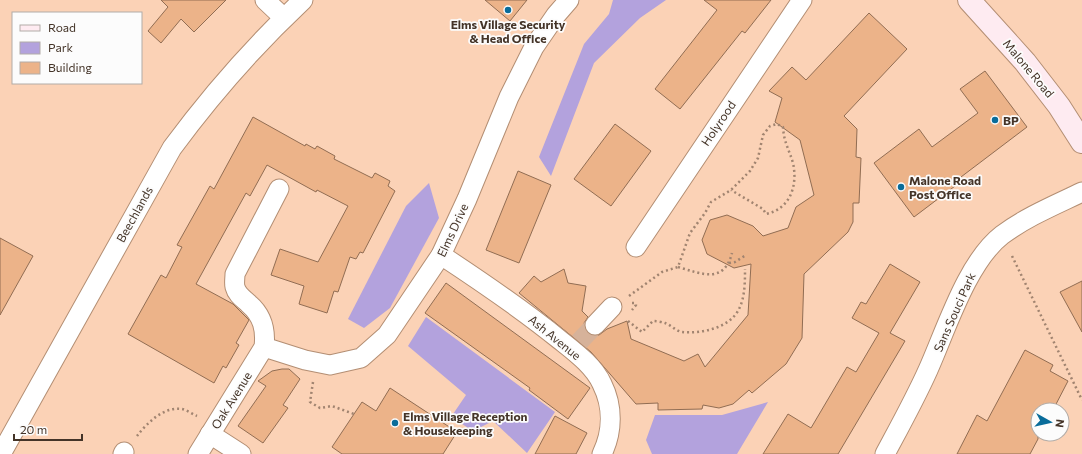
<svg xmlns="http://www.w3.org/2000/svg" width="1082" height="454" viewBox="0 0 1082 454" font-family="Commissioner,sans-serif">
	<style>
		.green { fill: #b3a2dd }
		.building { fill: #ecb389; stroke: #916d53 }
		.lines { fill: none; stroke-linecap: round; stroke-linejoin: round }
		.minor-tunnel { stroke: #d6b29a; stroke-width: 19; stroke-dasharray: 19 10; stroke-linecap: butt }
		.minor-casing { stroke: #b38e73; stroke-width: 21 }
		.secondary-casing { stroke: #b38e73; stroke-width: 24 }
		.path { stroke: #a18470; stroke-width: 2.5; stroke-dasharray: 2 3; stroke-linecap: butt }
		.minor { stroke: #fff; stroke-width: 19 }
		.secondary { stroke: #feebf1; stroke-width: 22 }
		.poi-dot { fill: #096c9a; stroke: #fcfcfc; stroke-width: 1.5 }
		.labels { text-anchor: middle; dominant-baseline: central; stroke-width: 3.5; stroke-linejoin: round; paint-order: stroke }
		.poi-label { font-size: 12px; font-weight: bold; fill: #443428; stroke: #fcfcfc; text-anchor: start }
		.street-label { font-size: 12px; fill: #443428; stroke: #fcfcfc }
	</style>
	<rect width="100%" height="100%" fill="#fbd2b6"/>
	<g class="green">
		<polygon points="613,0 666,0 640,18 594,63 551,176 539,157 584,44 609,14"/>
		<polygon points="429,183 439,218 390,308 364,328 348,319 406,206"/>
		<polygon points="426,317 555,412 527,453 493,421 473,431 451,417 466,395 408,346"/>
		<polygon points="768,402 737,454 652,454 646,440 655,415 722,415"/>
	</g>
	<g class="building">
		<polygon points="161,0 226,0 194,32 181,19 161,43 148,31 168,7"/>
		<polygon points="485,0 527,0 510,21"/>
		<polygon points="704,0 771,0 745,33 742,31 680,109 655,89 717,10"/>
		<polygon points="869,13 907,49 844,116 857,129 856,157 861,158 859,203 853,203 853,222 848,232 804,274 802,338 786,364 752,393 749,390 733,404 719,408 703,405 702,409 658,410 658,403 636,404 591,352 519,293 534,276 541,282 564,269 568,283 586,286 582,311 588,317 584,323 585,329 588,333 593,336 599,335 607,329 627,321 631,339 684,361 698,354 705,367 748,315 751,264 734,268 707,254 702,240 710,220 727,215 753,226 763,236 788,228 796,207 814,195 800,140 775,122 782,98 769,91 792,67 806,80"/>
		<polygon points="985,71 1027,127 957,180 959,183 914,217 874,163 919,129 932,147 978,113 960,89"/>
		<polygon points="253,117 305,146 306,144 315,149 317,146 335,156 334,159 372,178 375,173 390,181 388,186 395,191 363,253 360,252 356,259 350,257 338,292 334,291 327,313 299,304 304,286 271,275 280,249 318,262 348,206 317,190 316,192 267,165 250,196 246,193 196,284 233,304 249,320 236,343 239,345 226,368 223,366 214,383 128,334 161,275 166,278 182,247 177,245 210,186 214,189"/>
		<polygon points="615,124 651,151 611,206 574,179"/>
		<polygon points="518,171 551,185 519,263 486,250"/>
		<polygon points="0,238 33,256 0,315"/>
		<polygon points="890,264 920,282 890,333 905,341 838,454 763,454 788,414 811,428 847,367 856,372 879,333 852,318 861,302 866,304"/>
		<polygon points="1082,281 1082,332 1060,292"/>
		<polygon points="446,283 590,388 568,419 529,390 530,388 425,313"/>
		<polygon points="1025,350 1053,365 1050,371 1068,381 1053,410 1038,410 1038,439 1030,454 957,454 977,415 987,421"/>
		<polygon points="282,369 289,369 300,379 283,405 288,408 263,443 238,426 266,386 258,381 272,371"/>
		<polygon points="390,388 457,432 443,454 342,454 332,447 362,402 376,411"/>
		<polygon points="555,416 587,433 576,454 535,454"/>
	</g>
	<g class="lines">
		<polyline class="minor-tunnel" points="579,342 595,325"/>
		<g class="minor-casing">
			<g id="minor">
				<polyline points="265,0 284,18"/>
				<polyline points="636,247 802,0"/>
				<path d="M441 255C482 282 522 309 560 340 575 352 594 366 602 384 613 406 613 431 602 454"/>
				<polyline points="595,325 612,307"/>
				<polyline points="264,347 305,360 330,365 361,358 387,335 441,255 467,199 509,97 534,47 556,15 569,0"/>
				<polyline points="210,434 241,454"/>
				<path d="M1 454 172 148C211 95 255 45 303 0"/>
				<polyline points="123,454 124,452"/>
				<path d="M198 454 264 347C266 330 263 316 249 304 244 299 237 295 235 287 234 283 235 278 235 274L279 189"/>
				<path d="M885 454C900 426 915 399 928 370 946 330 967 262 1002 235 1026 217 1055 205 1082 192"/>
			</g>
		</g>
		<g class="secondary-casing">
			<polyline id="secondary" points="969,0 1025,62 1059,106 1082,142"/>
		</g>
		<g class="path">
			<polyline points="1012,256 1082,400"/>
			<polyline points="729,263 735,262 746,255"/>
			<path d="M678 267C702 274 724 284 732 253"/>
			<path d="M629 296 662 272 678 267 690 233 705 213 711 202 731 190 750 171 758 158 763 135 770 126 777 124 783 127C784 143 789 149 793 163 798 186 790 209 766 214L763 209 731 190"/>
			<polyline points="632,303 635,303 636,305 632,310"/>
			<path d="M628 321 642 332 653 321C657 321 662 322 665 323 671 325 676 331 682 332 701 334 730 328 739 309 745 297 745 282 745 269"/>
			<polyline points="313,382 310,402 320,408 332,406 354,414"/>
			<path d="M137 436C147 423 164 406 182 409 187 410 192 414 197 416"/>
		</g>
		<use href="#minor" class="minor"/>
		<use href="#secondary" class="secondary"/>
	</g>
	<g class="poi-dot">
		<circle cx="508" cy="10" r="4"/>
		<circle cx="995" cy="120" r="4"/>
		<circle cx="901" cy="187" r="4"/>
		<circle cx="395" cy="423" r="4"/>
	</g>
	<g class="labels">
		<g class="poi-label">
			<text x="508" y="24" text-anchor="middle">Elms Village Security<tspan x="508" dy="14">&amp; Head Office</tspan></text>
			<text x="1003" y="120">BP</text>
			<text x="909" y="180">Malone Road<tspan x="909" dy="14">Post Office</tspan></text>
			<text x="403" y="416">Elms Village Reception<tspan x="403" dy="14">&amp; Housekeeping</tspan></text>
		</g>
		<g class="street-label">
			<text transform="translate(1029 68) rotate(50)">Malone Road</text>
			<text transform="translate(718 123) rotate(-56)">Holyrood</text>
			<text transform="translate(134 214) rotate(-61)">Beechlands</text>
			<text transform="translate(452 230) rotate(-65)">Elms Drive</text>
			<text transform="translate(954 312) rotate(-66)">Sans Souci Park</text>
			<text transform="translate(555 337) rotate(39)">Ash Avenue</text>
			<text transform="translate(231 400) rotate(-58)">Oak Avenue</text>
		</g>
	</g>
	<rect x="12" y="12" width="130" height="72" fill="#fcfcfc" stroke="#b2aca7"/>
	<rect x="20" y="25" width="20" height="6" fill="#feebf1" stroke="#b2aca7"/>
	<text x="48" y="32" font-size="12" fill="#443428">Road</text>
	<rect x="20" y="42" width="20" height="12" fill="#b3a2dd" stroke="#b2aca7"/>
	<text x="48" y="52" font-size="12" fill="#443428">Park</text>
	<rect x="20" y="62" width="20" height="12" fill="#ecb389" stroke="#b2aca7"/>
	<text x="48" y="72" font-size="12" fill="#443428">Building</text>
	<g transform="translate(1050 422) rotate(98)"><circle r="19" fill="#fcfcfc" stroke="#b2aca7"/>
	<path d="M0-3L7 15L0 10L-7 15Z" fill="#096c9a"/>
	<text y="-6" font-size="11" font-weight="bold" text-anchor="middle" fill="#443428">N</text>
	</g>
	<path d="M14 434v6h68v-6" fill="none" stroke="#443428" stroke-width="2"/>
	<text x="20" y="434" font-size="12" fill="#443428" stroke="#fcfcfc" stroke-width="3" paint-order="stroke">20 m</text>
</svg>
